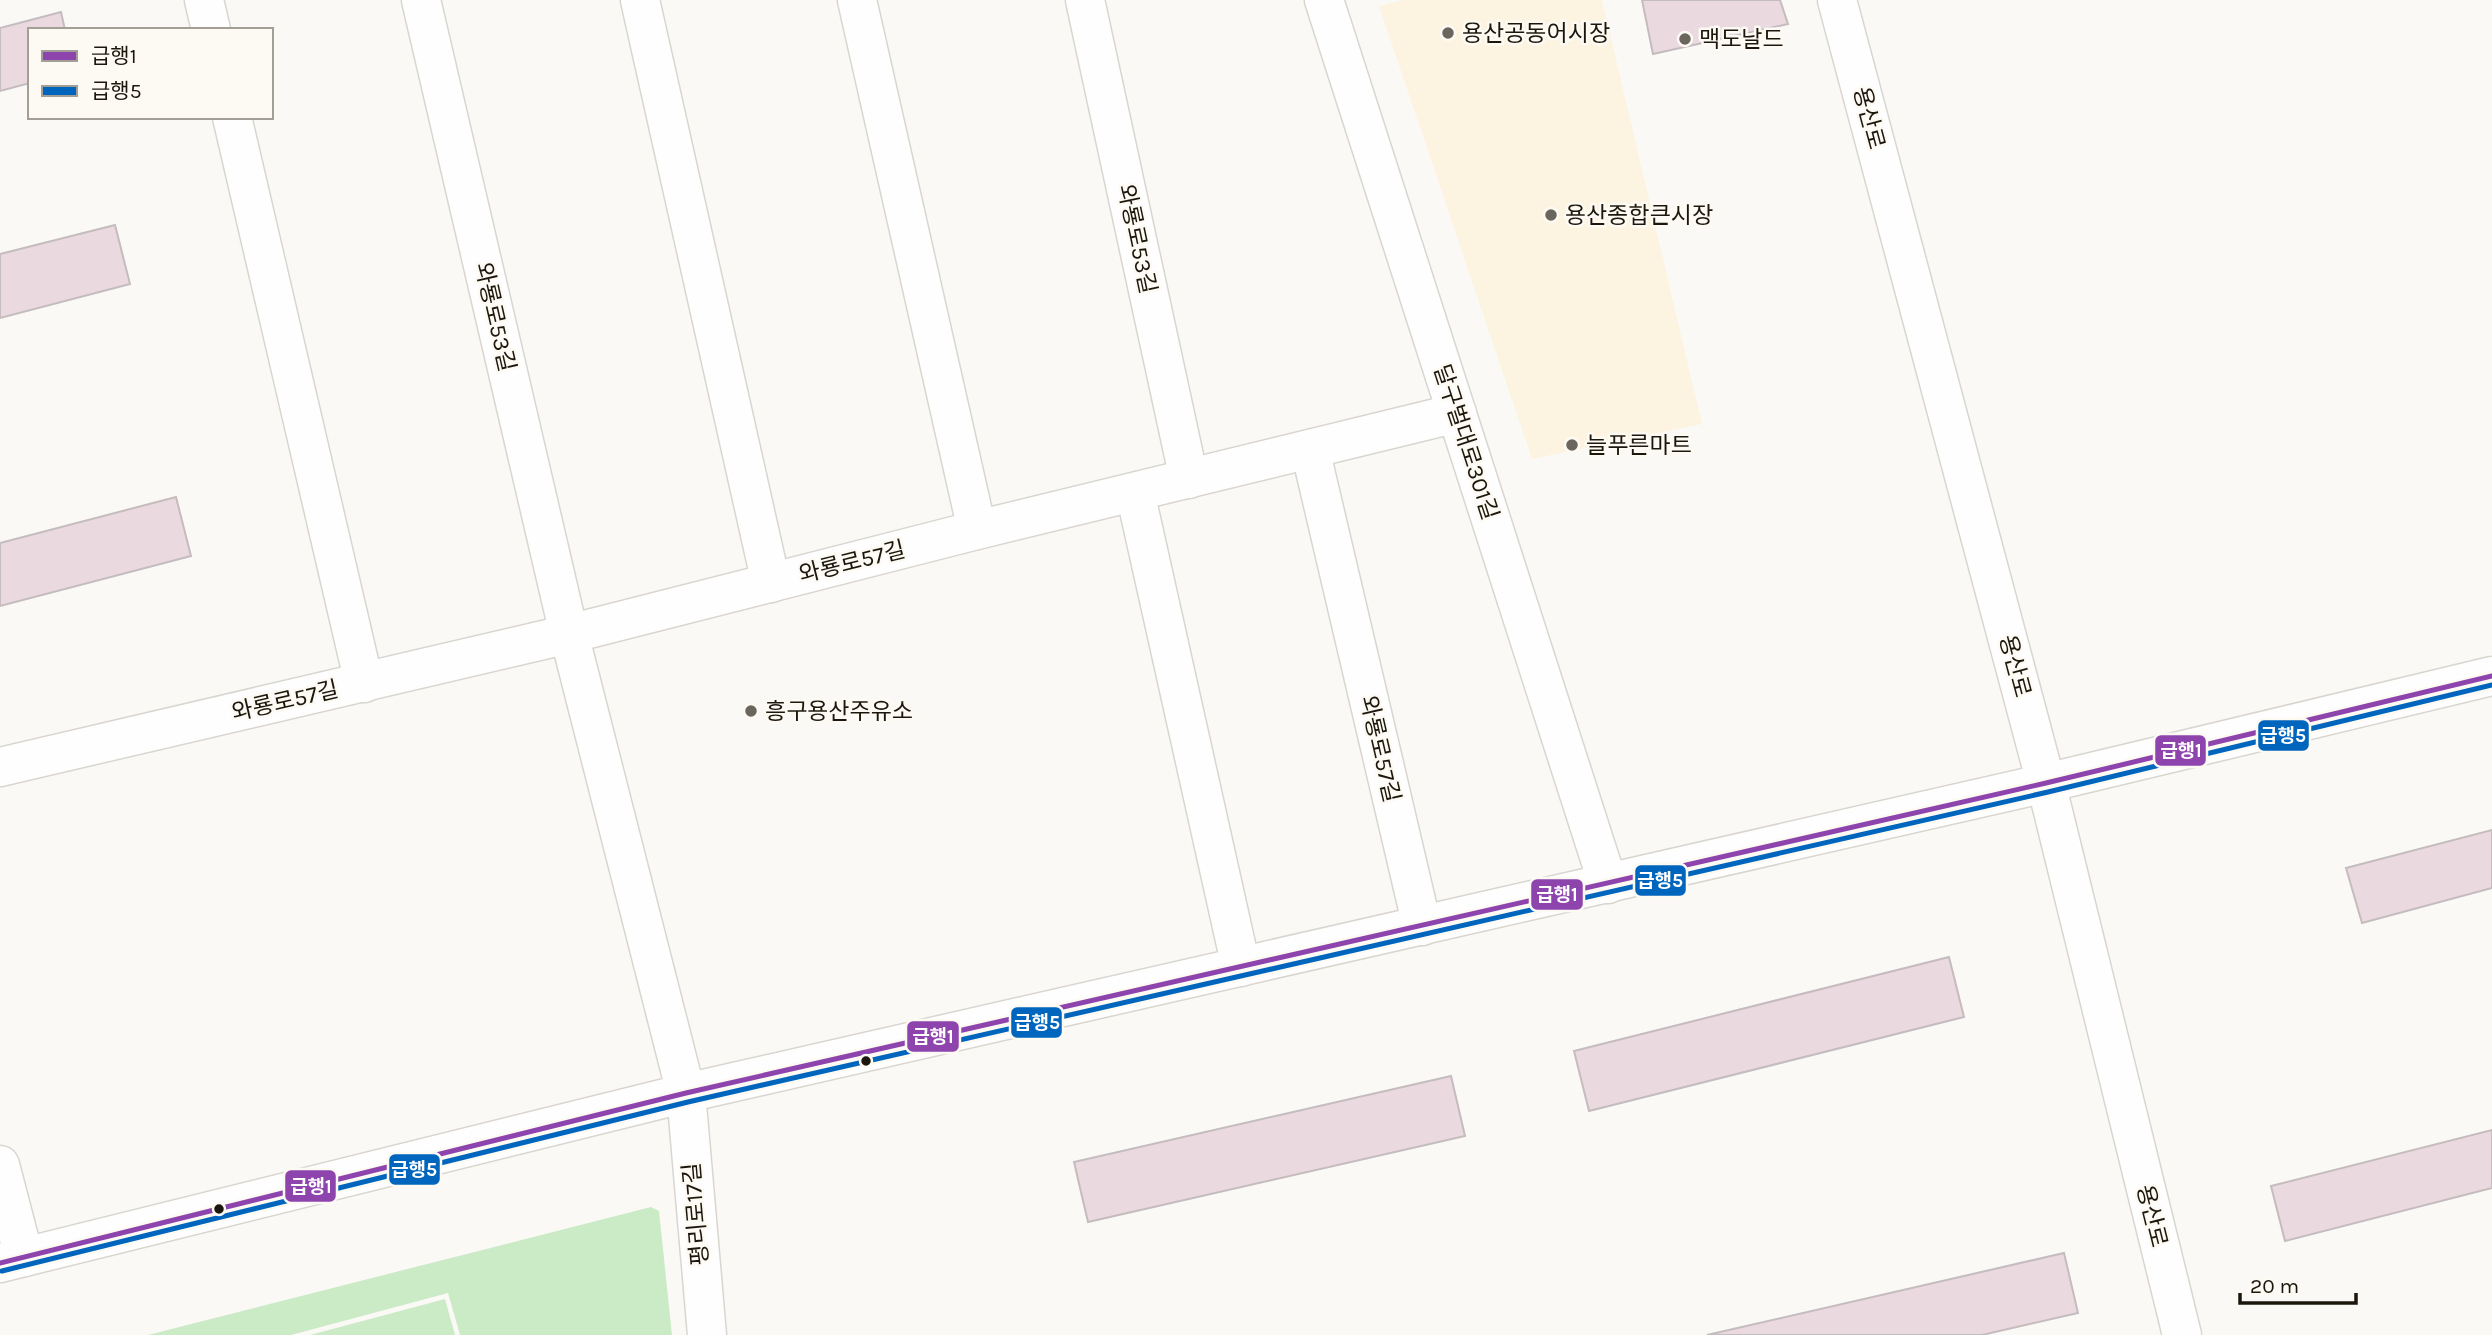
<svg xmlns="http://www.w3.org/2000/svg" width="2492" height="1335" viewBox="0 0 2492 1335" font-family="Karla,'Noto Sans KR',sans-serif">
	<style>
		.built { fill: #fcf4e1 }
		.green { fill: #cbeac6 }
		.building { fill: #ebd9e0; stroke: #c4bcbe; stroke-width: 2 }
		.lines { fill: none; stroke-linecap: round; stroke-linejoin: round }
		.street-casing { stroke: #d9d6cf; stroke-width: 41 }
		.secondary-casing { stroke: #d9d6cf; stroke-width: 41 }
		.street { stroke: #fefefe; stroke-width: 38 }
		.secondary { stroke: #fefefe; stroke-width: 38 }
		.bus-1-casing { stroke: #fdfaf4; stroke-width: 10 }
		.bus-2-casing { stroke: #fdfaf4; stroke-width: 10 }
		.bus-1 { stroke: #8e44ad; stroke-width: 5 }
		.bus-2 { stroke: #0065bd; stroke-width: 5 }
		.poi-dot { fill: #6a665e; stroke: #fdfaf4; stroke-width: 2.5 }
		.bus-dot { fill: #1c170c; stroke: #fdfaf4; stroke-width: 2.5 }
		.labels { text-anchor: middle; dominant-baseline: central; stroke-width: 5; stroke-linejoin: round; paint-order: stroke }
		.poi-label { font-size: 23px; fill: #1c170c; stroke: #fdfaf4; text-anchor: start }
		.street-label { font-size: 23px; fill: #1c170c; stroke: #fdfaf4 }
		.line-badge { stroke: #fdfaf4; stroke-width: 2.5 }
		.badge-label { font-size: 19px; text-anchor: middle; font-weight: bold; fill: #fff }
	</style>
	<rect width="100%" height="100%" fill="#fbf9f6"/>
	<polygon class="built" points="1404,0 1602,0 1702,424 1532,459 1379,6"/>
	<g class="green">
		<polygon points="651,1207 659,1211 672,1335 460,1335 448,1293 291,1335 148,1335"/>
		<polygon points="445,1299 455,1335 310,1335"/>
	</g>
	<g class="building">
		<polygon points="1642,0 1780,0 1788,24 1653,54"/>
		<polygon points="61,12 65,30 30,30 30,83 0,91 0,28"/>
		<polygon points="115,225 130,284 0,318 0,254"/>
		<polygon points="176,497 191,556 0,606 0,543"/>
		<polygon points="2492,830 2492,888 2362,923 2346,868"/>
		<polygon points="1949,957 1964,1017 1589,1111 1574,1051"/>
		<polygon points="1451,1076 1465,1136 1088,1222 1074,1162"/>
		<polygon points="2492,1130 2492,1188 2285,1241 2271,1186"/>
		<polygon points="2064,1253 2078,1313 1982,1335 1707,1335"/>
	</g>
	<g class="lines">
		<g class="street-casing">
			<g id="street">
				<polyline points="204,0 211,30"/>
				<polyline points="421,0 569,634 686,1093"/>
				<polyline points="640,0 771,583"/>
				<polyline points="857,0 977,530"/>
				<polyline points="1085,0 1189,479"/>
				<polyline points="1324,0 1608,884"/>
				<polyline points="232,117 364,683"/>
				<polyline points="1310,449 1422,926"/>
				<polyline points="1135,492 1241,967"/>
				<polyline points="0,767 569,634 977,530 1457,413"/>
				<polyline points="2046,783 2182,1335"/>
				<polyline points="0,1165 24,1257"/>
			</g>
		</g>
		<g class="secondary-casing">
			<g id="secondary">
				<polyline points="1837,0 2046,783"/>
				<polyline points="686,1093 707,1335"/>
				<polyline points="0,1263 686,1093 2046,783 2492,676"/>
			</g>
		</g>
		<use href="#street" class="street"/>
		<use href="#secondary" class="secondary"/>
		<g class="bus-1-casing">
			<polyline id="bus-1" points="0,1263 686,1093 2046,783 2492,676"/>
		</g>
		<g class="bus-2-casing">
			<polyline id="bus-2" points="2,1271 688,1102 2048,792 2492,685"/>
		</g>
		<use href="#bus-1" class="bus-1"/>
		<use href="#bus-2" class="bus-2"/>
	</g>
	<g class="poi-dot">
		<circle cx="1448" cy="33" r="7"/>
		<circle cx="1685" cy="39" r="7"/>
		<circle cx="1551" cy="215" r="7"/>
		<circle cx="1572" cy="445" r="7"/>
		<circle cx="751" cy="711" r="7"/>
	</g>
	<g class="bus-dot">
		<circle cx="866" cy="1061" r="6"/>
		<circle cx="219" cy="1209" r="6"/>
	</g>
	<g class="labels">
		<g class="poi-label">
			<text x="1462" y="33">용산공동어시장</text>
			<text x="1699" y="39">맥도날드</text>
			<text x="1565" y="215">용산종합큰시장</text>
			<text x="1586" y="445">늘푸른마트</text>
			<text x="765" y="711">흥구용산주유소</text>
		</g>
		<g class="street-label">
			<text transform="translate(1869 118) rotate(75)">용산로</text>
			<text transform="translate(1137 239) rotate(78)">와룡로53길</text>
			<text transform="translate(495 317) rotate(77)">와룡로53길</text>
			<text transform="translate(1466 442) rotate(72)">달구벌대로301길</text>
			<text transform="translate(852 562) rotate(-14)">와룡로57길</text>
			<text transform="translate(2015 666) rotate(75)">용산로</text>
			<text transform="translate(285 701) rotate(-13)">와룡로57길</text>
			<text transform="translate(1380 749) rotate(77)">와룡로57길</text>
			<text transform="translate(696 1214) rotate(-95)">평리로17길</text>
			<text transform="translate(2152 1216) rotate(76)">용산로</text>
		</g>
	</g>
	<g class="line-badge">
		<rect x="2257" y="719" width="53" height="33" rx="7" fill="#0065bd"/>
		<rect x="2154" y="734" width="53" height="33" rx="7" fill="#8e44ad"/>
		<rect x="1634" y="864" width="53" height="33" rx="7" fill="#0065bd"/>
		<rect x="1530" y="878" width="54" height="33" rx="7" fill="#8e44ad"/>
		<rect x="1010" y="1006" width="53" height="33" rx="7" fill="#0065bd"/>
		<rect x="906" y="1020" width="54" height="33" rx="7" fill="#8e44ad"/>
		<rect x="388" y="1153" width="53" height="33" rx="7" fill="#0065bd"/>
		<rect x="284" y="1169" width="53" height="34" rx="7" fill="#8e44ad"/>
	</g>
	<g class="badge-label">
		<text x="2283" y="742">급행5</text>
		<text x="2181" y="757">급행1</text>
		<text x="1660" y="887">급행5</text>
		<text x="1557" y="901">급행1</text>
		<text x="1037" y="1029">급행5</text>
		<text x="933" y="1043">급행1</text>
		<text x="414" y="1176">급행5</text>
		<text x="311" y="1193">급행1</text>
	</g>
	<rect x="28" y="28" width="245" height="91" fill="#fdfaf4" stroke="#a39f97" stroke-width="2"/>
	<rect x="42" y="51" width="35" height="10" fill="#8e44ad" stroke="#a39f97" stroke-width="2"/>
	<text x="91" y="63" font-size="21" fill="#1c170c">급행1</text>
	<rect x="42" y="86" width="35" height="10" fill="#0065bd" stroke="#a39f97" stroke-width="2"/>
	<text x="91" y="98" font-size="21" fill="#1c170c">급행5</text>
	<path d="M2240 1293v10h116v-10" fill="none" stroke="#1c170c" stroke-width="3.5"/>
	<text x="2250" y="1293" font-size="21" fill="#1c170c" stroke="#fdfaf4" stroke-width="5" paint-order="stroke">20 m</text>
</svg>
